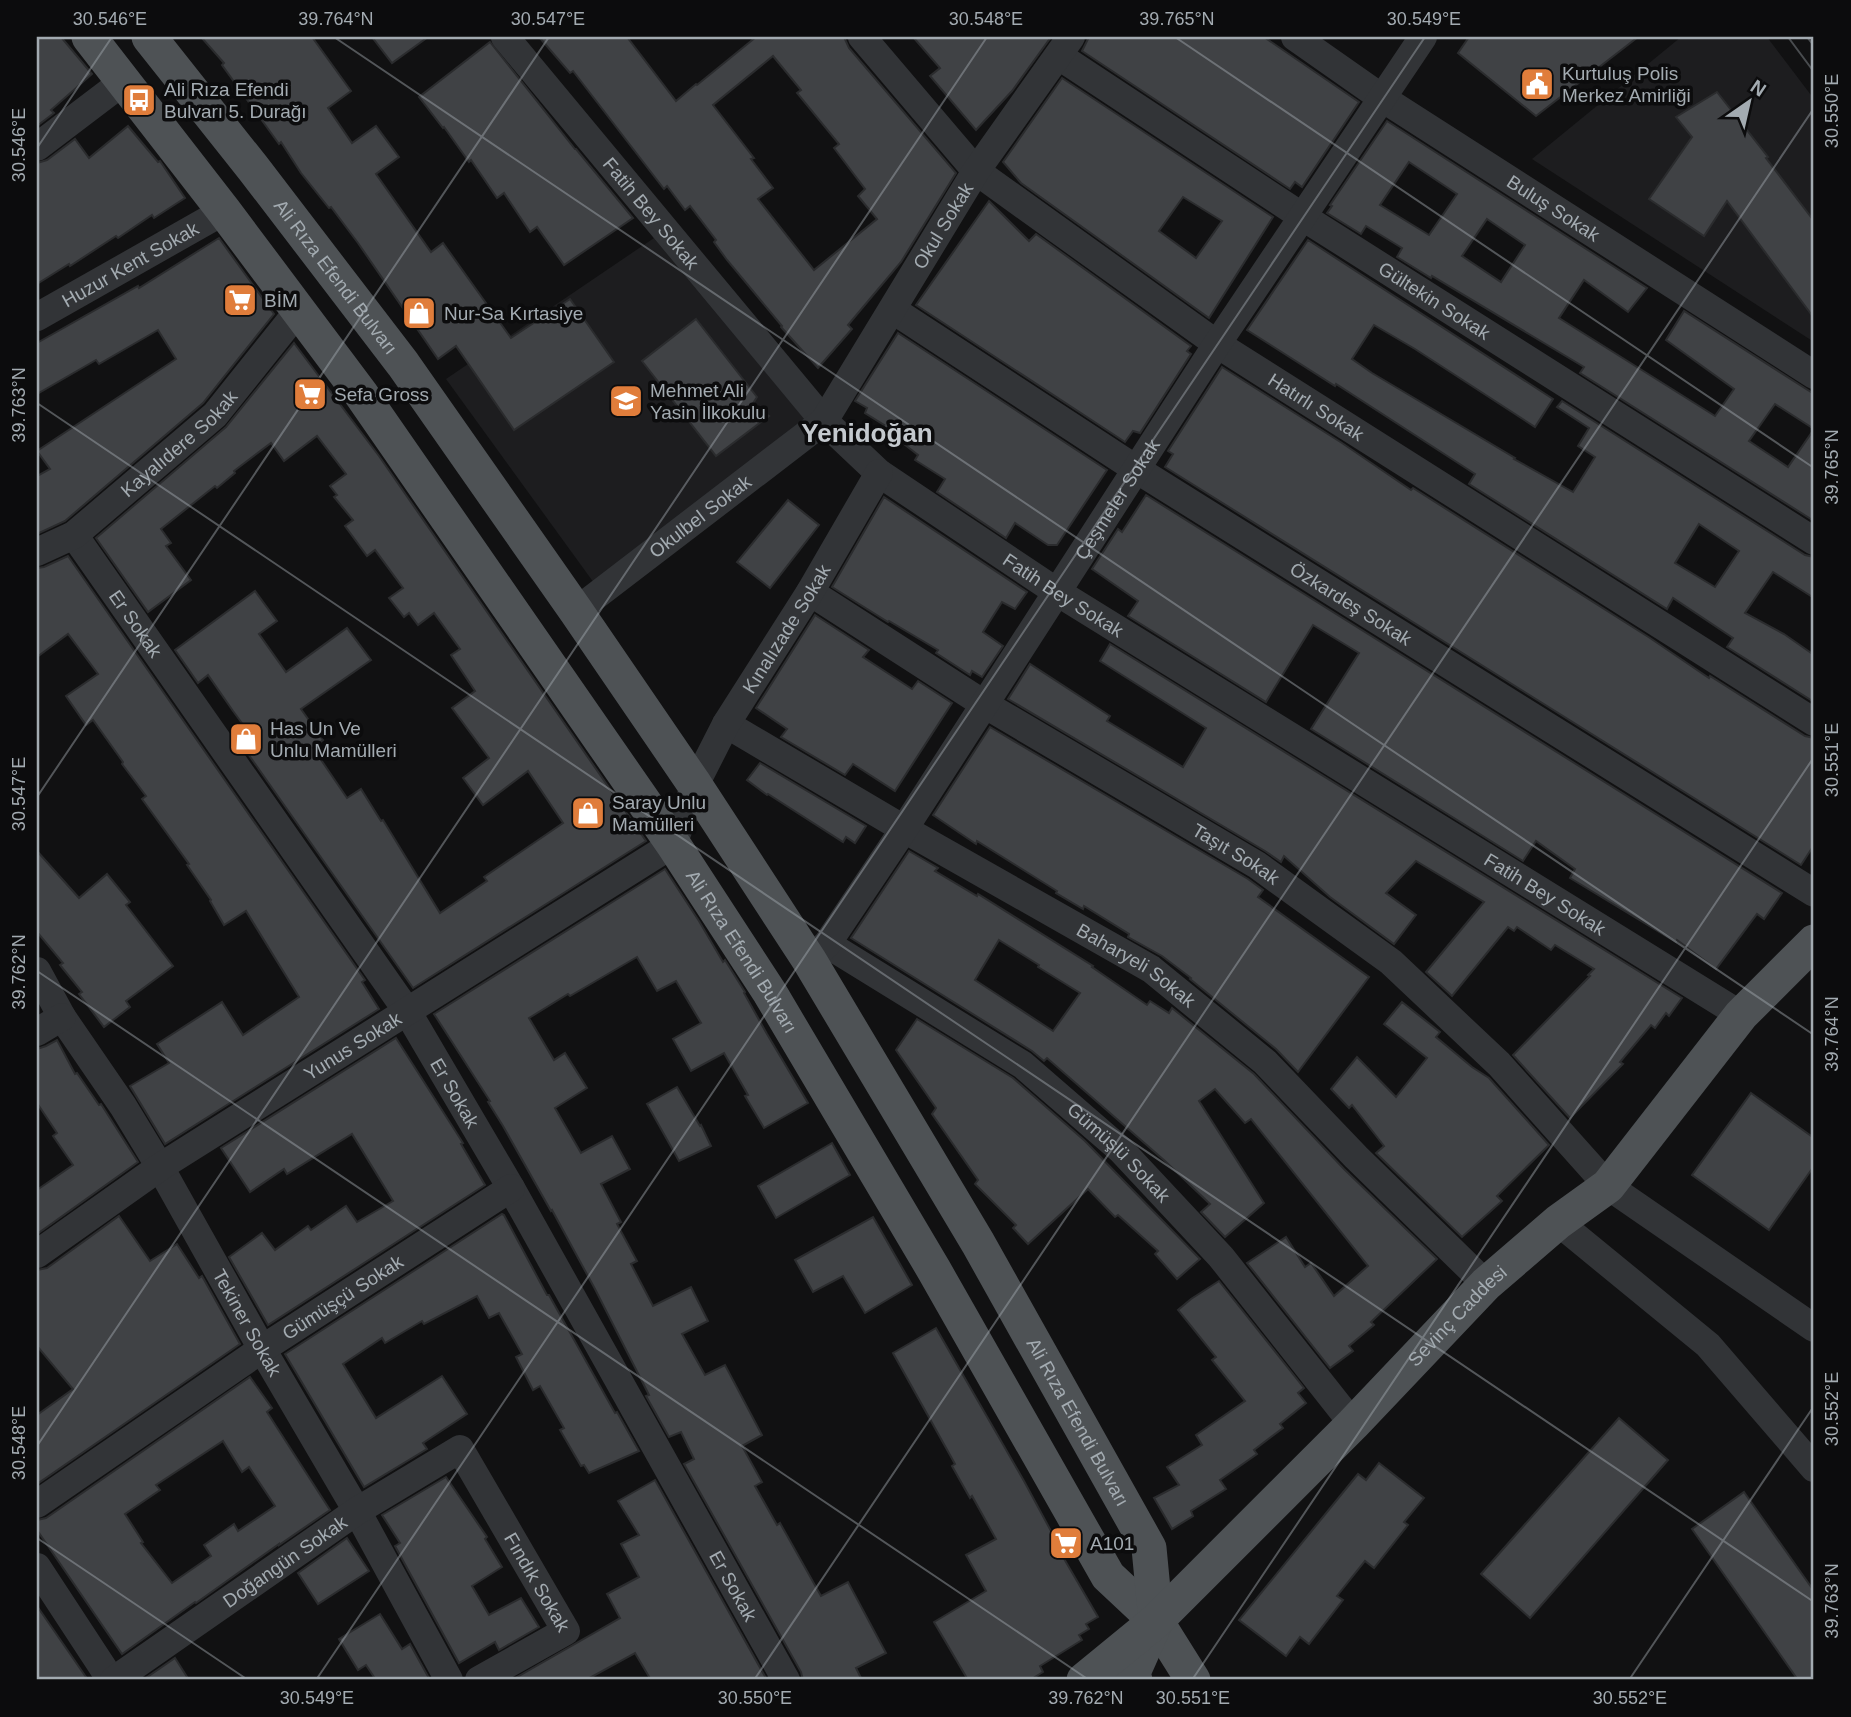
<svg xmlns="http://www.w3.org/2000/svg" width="1851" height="1717" viewBox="0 0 1851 1717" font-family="Arial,sans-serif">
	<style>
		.built { fill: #1d1d1f }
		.building { fill: #404245; stroke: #2b2c2e; stroke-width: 2; fill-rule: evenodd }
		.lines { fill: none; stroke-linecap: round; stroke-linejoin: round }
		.minor { stroke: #323437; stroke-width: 28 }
		.major { stroke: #4e5255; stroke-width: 35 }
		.tram { stroke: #494c4f; stroke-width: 2 }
		.ticks { fill: none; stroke: #a3abb1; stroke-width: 2; stroke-opacity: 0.45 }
		.labels { text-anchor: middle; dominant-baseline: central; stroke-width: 7; stroke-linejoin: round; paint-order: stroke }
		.poi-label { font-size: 19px; fill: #a3abb1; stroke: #0c0c0d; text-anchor: start }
		.street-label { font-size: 19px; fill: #a3abb1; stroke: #0c0c0d }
		.district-label { font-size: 26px; font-weight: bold; fill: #c4c9ce; stroke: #0c0c0d }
		.neatline { fill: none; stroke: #a3abb1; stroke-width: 2.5 }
		.ticks-label { font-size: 18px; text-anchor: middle; fill: #a3abb1 }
	</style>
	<rect width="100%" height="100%" fill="#111112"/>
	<g class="built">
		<polygon points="1681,37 1767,37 1814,99 1814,342 1532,159"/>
		<polygon points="654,238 808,423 594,583 446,379"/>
	</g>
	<g class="building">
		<polygon points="37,37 61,37 92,74 51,110 54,113 37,126"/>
		<polygon points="201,37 312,37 351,91 328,108 352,143 376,126 399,157 376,174 431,252 443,243 511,338 570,299 614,362 514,430 456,346 438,359 358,243 331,207 329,208 301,173 281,142 279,144 222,65 224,63"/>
		<polygon points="372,37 428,37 392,63"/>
		<path d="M539 37H627L676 101 696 84 697 85 756 37H844L849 48 956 173 901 262 848 325 852 329 818 368 781 327 782 326 727 260 714 242 716 240 690 206 685 210 667 186 664 189 573 71 570 73ZM773 56 801 90 797 93 839 144 834 148 865 189 858 196 877 219 814 270 758 199 773 188 751 159 754 158 713 105Z"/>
		<polygon points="913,37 1051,37 1012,91 976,130 930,76 940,68"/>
		<polygon points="1089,37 1264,37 1359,102 1302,187 1295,182 1290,189 1082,51"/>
		<polygon points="1469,37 1638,37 1536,116 1458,53"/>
		<polygon points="490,42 575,149 576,149 633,218 564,265 537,227 530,232 504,193 497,198 471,160 469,162 444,127 443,128 419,97"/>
		<path d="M1062 78 1273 217 1209 318 1021 183 1003 162ZM1183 197 1222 221 1196 258 1159 231Z"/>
		<polygon points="1717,92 1768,157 1766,158 1814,221 1814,318 1727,201 1704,236 1649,199 1692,137 1676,117"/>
		<path d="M1387 121 1647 288 1628 312 1584 280 1559 318 1715 416 1734 389 1666 340 1684 311 1814 394V521L1580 373 1584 367 1432 276 1431 278 1397 257 1402 248 1366 226 1361 234 1327 213 1332 206 1330 205ZM1409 162 1457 194 1429 235 1380 205ZM1487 219 1525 245 1501 282 1462 256ZM1775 404 1814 429 1788 467 1749 441Z"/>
		<polygon points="128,126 158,162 160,161 185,198 154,218 152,215 118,238 116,236 70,266 69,264 37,284 37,163 47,160 75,139 89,158"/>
		<polygon points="989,201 1029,241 1036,234 1191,346 1187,351 1191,354 1140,433 1133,431 1125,442 916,305"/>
		<polygon points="219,238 274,314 203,403 65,521 37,534 37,476 50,469 37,451 176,359 158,330 99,364 96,360 37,394 37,343 138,286 139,288"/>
		<path d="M1308 240 1553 399 1535 427 1415 349 1374 325 1352 359 1372 373 1515 458 1514 459 1573 492 1595 457 1578 446 1589 428 1557 407 1562 401 1805 555 1814 557V598L1773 572 1745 613 1784 634 1814 655V702L1727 647 1733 638 1673 598 1667 609 1469 484 1475 474 1336 384 1335 386 1247 330ZM1699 524 1739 551 1715 587 1675 563Z"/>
		<polygon points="696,319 757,397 752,405 769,416 716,456 642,361"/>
		<polygon points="898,333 1107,470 1057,545 1048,545 1015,523 1006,538 937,492 945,479 915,460 918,455 882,427 884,425 865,413 867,408 855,401"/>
		<polygon points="294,343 379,456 646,841 413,988 234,734 244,726 233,711 208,675 198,683 175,650 255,591 277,621 259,634 286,672 347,628 371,660 301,709 323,740 313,748 347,798 361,789 381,821 383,820 440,913 487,881 484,877 563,823 528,771 483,805 463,778 489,758 452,708 475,691 451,655 460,649 434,613 418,625 409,613 404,617 389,598 403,588 375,550 367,556 345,526 353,520 334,497 337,495 330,486 346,474 317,436 284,461 271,443 234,471 235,473 217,488 215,486 161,529 171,543 166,546 191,580 148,612 96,538 226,427"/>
		<polygon points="1222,367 1342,443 1411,490 1413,488 1650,638 1709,678 1710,676 1805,736 1814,738 1814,845 1801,865 1165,467 1173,454 1168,451"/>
		<polygon points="1146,495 1782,893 1764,919 1757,914 1716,969 1677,940 1676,942 1570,878 1575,869 1536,841 1523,861 1311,729 1359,653 1313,625 1266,702 1128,616 1138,601 1092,569 1118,529 1122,532"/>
		<polygon points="884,497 1027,592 1015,609 1002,602 983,632 1003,646 982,677 972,671 970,675 936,653 938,650 889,621 888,622 832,587"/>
		<polygon points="788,500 819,525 770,588 737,562"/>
		<polygon points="68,556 365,980 362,982 379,1009 165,1144 130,1086 169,1063 157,1044 222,1002 243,1035 299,997 246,911 224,925 210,901 211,900 187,865 189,864 142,799 146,796 122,764 123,762 93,720 86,725 66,696 98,674 68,634 37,657 37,568 44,567"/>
		<polygon points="815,615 869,650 863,657 912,689 918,681 952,703 895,791 853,764 845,775 781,737 787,729 756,708"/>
		<polygon points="1110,644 1682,998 1669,1016 1666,1013 1655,1028 1651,1025 1620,1062 1623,1064 1570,1118 1513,1055 1590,976 1588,975 1594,969 1555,945 1551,950 1517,927 1514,931 1508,927 1452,996 1426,972 1484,902 1416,861 1386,893 1416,915 1394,944 1330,897 1284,856 1281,862 1265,851 1008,699 1030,664 1110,716 1107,721 1183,767 1206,728 1100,661"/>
		<polygon points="990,727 1248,879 1263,890 1258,897 1369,977 1298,1072 1276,1049 1190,979 1191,978 1162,956 1128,937 1129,934 1084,906 1083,909 1056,893 1057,891 977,841 976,844 933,815"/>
		<polygon points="760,763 866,826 855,843 846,837 843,842 768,794 767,795 747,780"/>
		<polygon points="37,851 79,898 107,874 130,902 126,905 173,966 126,1001 130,1007 104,1027 79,994 82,992 60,965 63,963 37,932"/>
		<path d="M909 851 938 868 935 871 977 896 978 894 1093 966 1092 967 1147 1005 1150 1001 1169 1013 1172 1008 1254 1074 1344 1169 1437 1259 1371 1322 1374 1325 1349 1346 1353 1351 1330 1368 1247 1263 1286 1237 1305 1267 1311 1263 1334 1296 1368 1266 1251 1119 1245 1123 1215 1089 1199 1101 1264 1203 1225 1237 1201 1212 1210 1204 1165 1161 1047 1058 1044 1061 1032 1051 851 938ZM999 940 1039 965 1038 967 1080 993 1053 1031 975 980Z"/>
		<polygon points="665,869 699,921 723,962 725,960 745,992 744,993 767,1034 808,1103 764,1128 745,1096 748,1095 724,1053 691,1071 673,1039 701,1023 676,981 657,991 637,957 570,996 568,994 529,1018 554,1060 565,1053 587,1088 555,1108 581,1153 612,1136 630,1169 601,1184 621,1222 617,1224 637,1261 631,1264 653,1306 691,1287 708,1321 682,1334 705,1375 725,1365 762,1435 742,1446 762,1482 755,1486 777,1525 780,1523 821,1596 848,1582 886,1653 856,1668 862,1680 803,1680 801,1672 684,1464 694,1459 681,1432 669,1437 646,1396 649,1395 595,1289 552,1210 551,1211 503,1126 488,1102 490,1101 434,1014"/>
		<polygon points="1402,1002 1440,1032 1436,1037 1472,1067 1489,1078 1549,1145 1497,1196 1502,1201 1462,1237 1376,1153 1384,1146 1352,1105 1349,1108 1331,1089 1357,1057 1396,1097 1427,1058 1384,1024"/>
		<polygon points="917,1019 1013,1078 1085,1141 1200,1259 1177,1279 1155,1254 1158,1251 1118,1215 1115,1217 1088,1189 1028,1244 1013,1228 1016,1225 975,1184 978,1180 932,1114 936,1108 896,1050"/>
		<polygon points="396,1038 463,1143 461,1144 485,1185 268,1325 229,1257 262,1233 275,1250 308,1226 311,1230 346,1206 357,1222 393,1201 352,1134 287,1174 284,1169 250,1192 221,1148"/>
		<polygon points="57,1040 75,1074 77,1073 99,1105 101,1104 138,1162 37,1234 37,1190 73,1165 53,1136 57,1133 37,1103 37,1049 46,1046"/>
		<polygon points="677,1087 700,1126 701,1125 711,1146 679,1161 647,1104"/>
		<polygon points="1751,1093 1814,1138 1814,1166 1769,1230 1692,1175"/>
		<polygon points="832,1143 850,1175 776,1218 758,1186"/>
		<polygon points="502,1214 504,1215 547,1295 549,1295 615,1413 617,1412 639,1451 589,1473 584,1465 581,1466 560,1430 564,1428 540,1386 533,1390 516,1357 522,1354 499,1313 489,1318 477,1296 424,1324 422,1321 385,1343 382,1338 343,1364 376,1418 442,1376 467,1414 423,1443 427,1449 364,1487 285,1354"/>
		<polygon points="119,1216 150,1261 177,1244 199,1278 202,1276 240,1344 37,1484 37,1415 73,1389 37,1346 37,1270 47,1268"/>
		<polygon points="873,1217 912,1285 865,1313 843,1276 813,1292 795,1260"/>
		<polygon points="1219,1281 1304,1388 1298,1393 1306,1403 1280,1424 1283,1428 1254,1450 1257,1454 1220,1480 1226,1489 1191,1511 1193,1516 1172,1529 1154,1498 1179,1485 1167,1467 1202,1445 1196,1435 1245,1401 1212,1360 1216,1357 1178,1310 1191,1299"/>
		<polygon points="936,1328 1024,1481 1058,1544 1056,1545 1098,1617 1086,1624 1089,1629 1079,1635 1082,1640 1040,1666 1043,1672 1030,1680 968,1680 934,1622 986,1591 966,1555 996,1539 972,1496 970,1498 952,1466 955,1464 893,1353"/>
		<path d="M250 1377 272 1408 267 1412 330 1510 279 1545V1544L196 1603 195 1602 122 1654 37 1530V1520L46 1518ZM223 1441 242 1472 249 1467 275 1506 238 1531 234 1524 204 1545 211 1556 172 1583 141 1543 143 1542 125 1514 160 1490 156 1485Z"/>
		<polygon points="1619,1418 1668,1460 1530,1618 1481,1574"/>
		<polygon points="1379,1463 1424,1498 1404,1522 1408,1525 1374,1568 1365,1561 1337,1596 1343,1600 1309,1644 1300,1637 1286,1656 1239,1620 1358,1474 1366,1480"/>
		<polygon points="446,1477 487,1537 485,1539 502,1567 472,1586 489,1615 521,1598 539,1627 499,1650 495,1642 459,1663 395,1546 400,1543 382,1515"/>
		<polygon points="655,1480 767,1680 651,1680 635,1653 586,1680 512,1680 620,1618 607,1594 639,1577 621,1544 639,1535 618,1501"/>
		<polygon points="1744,1492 1814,1591 1814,1680 1798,1680 1692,1529"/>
		<polygon points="347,1538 369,1571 318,1604 298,1573"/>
		<polygon points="37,1606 88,1680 37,1680"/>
		<polygon points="380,1614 402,1649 410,1644 430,1680 376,1680 366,1665 358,1670 339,1639"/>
		<polygon points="175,1658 189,1680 143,1680"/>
	</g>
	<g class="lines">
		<g class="minor">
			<path id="s1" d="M505 37 824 421 879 473 1057 592 1741 1015"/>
			<path id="s2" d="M862 37 976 171 1217 344 1814 722"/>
			<path id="s3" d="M1295 37 1382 98 1814 375"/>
			<path id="s4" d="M1059 56 1303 217 1814 541"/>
			<polyline points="37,147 124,81"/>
			<path id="s5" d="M893 310 1136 469 1814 893"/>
			<path id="s6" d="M37 317 224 211"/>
			<path id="s7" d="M74 535 407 1011 511 1188 786 1680"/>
			<path id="s8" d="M37 552 74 535 215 415 299 310"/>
			<path id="s9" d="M810 592 984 704 1257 865 1391 962 1499 1064 1608 1186 1814 1328"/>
			<path id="s10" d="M576 611 824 421 976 171 1071 37"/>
			<path id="s11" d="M726 724 904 829 1151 969 1265 1062 1356 1157 1486 1284"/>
			<path id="s12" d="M827 944 1023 1065 1121 1150 1221 1257 1353 1424"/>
			<path id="s13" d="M809 960 827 944 904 829 1217 344 1423 37"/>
			<path id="s14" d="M37 971 62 1017 123 1106 160 1167 262 1349 357 1511 449 1680"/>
			<polyline points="37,1032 62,1017"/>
			<polyline points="1558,1222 1708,1345 1814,1468"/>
			<path id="s15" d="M37 1254 160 1167 673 844 695 785 726 724 810 592 879 473"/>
			<path id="s16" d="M37 1504 262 1349 511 1188"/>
			<polyline points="37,1567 111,1680"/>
			<path id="s17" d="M114 1680 357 1511 460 1449 566 1631 479 1680"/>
		</g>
		<g class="major">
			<path id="s18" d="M89 37 224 211 361 394 673 844 770 993 934 1270 1108 1576 1156 1621 1193 1680"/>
			<path id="s19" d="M149 37 253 168 403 364 576 611 695 785 809 960 978 1243 1149 1548 1156 1621 1132 1675 1135 1680"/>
			<path id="s20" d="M1084 1680 1156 1621 1353 1424 1486 1284 1558 1222 1608 1186 1741 1015 1814 942"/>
		</g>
		<g class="tram">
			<polyline points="1788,37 1814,72"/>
			<polyline points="1807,37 1814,46"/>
		</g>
	</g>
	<path class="ticks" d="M334 37 1814 1035M1175 37 1814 468M37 148 112 37M37 403 1814 1602M37 797 549 37M37 971 1089 1680M37 1446 987 37M37 1538 248 1680M316 1680 1425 37M754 1680 1814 108M1192 1680 1814 757M1629 1680 1814 1406"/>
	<defs>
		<g id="civic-square" transform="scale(1.75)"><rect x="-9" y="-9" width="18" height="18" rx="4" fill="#e07d3b" stroke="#0c0c0d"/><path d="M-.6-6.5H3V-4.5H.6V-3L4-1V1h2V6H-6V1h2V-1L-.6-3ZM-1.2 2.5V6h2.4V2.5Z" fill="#fff"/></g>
		<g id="bus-square" transform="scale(1.75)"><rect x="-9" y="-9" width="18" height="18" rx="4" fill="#e07d3b" stroke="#0c0c0d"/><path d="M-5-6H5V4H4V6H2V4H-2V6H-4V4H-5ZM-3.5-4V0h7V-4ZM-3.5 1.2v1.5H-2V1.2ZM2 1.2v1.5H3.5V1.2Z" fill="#fff"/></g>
		<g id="supermarket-square" transform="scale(1.75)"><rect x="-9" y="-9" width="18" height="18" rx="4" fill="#e07d3b" stroke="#0c0c0d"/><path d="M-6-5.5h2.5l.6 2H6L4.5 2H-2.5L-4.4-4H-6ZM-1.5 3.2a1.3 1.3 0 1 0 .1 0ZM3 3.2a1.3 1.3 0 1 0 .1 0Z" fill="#fff"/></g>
		<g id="shop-square" transform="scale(1.75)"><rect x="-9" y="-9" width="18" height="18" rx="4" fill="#e07d3b" stroke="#0c0c0d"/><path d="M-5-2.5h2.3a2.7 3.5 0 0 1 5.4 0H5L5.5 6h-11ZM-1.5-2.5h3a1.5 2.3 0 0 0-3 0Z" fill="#fff"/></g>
		<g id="school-square" transform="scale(1.75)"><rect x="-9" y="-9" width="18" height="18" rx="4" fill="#e07d3b" stroke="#0c0c0d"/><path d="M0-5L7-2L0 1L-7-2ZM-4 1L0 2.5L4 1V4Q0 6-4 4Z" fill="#fff"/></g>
	</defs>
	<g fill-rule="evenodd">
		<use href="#civic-square" x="1537" y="84"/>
		<use href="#bus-square" x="139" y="100"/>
		<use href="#supermarket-square" x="240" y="300"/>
		<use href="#shop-square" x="419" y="313"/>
		<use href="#supermarket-square" x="310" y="394"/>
		<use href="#school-square" x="626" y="401"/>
		<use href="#shop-square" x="246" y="739"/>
		<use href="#shop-square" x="588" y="813"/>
		<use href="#supermarket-square" x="1066" y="1543"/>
	</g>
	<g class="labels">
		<g class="poi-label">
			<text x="1562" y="73">Kurtuluş Polis<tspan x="1562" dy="22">Merkez Amirliği</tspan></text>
			<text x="164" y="89">Ali Rıza Efendi<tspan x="164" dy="22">Bulvarı 5. Durağı</tspan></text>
			<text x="264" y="300">BİM</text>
			<text x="444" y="313">Nur-Sa Kırtasiye</text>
			<text x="650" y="390">Mehmet Ali<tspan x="650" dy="22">Yasin İlkokulu</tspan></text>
			<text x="334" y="394">Sefa Gross</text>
			<text x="270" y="728">Has Un Ve<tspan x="270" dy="22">Unlu Mamülleri</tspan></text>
			<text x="612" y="802">Saray Unlu<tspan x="612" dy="22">Mamülleri</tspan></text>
			<text x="1090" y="1543">A101</text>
		</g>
		<g class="street-label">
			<text stroke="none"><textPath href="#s3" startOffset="310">Buluş Sokak</textPath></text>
			<text stroke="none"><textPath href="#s1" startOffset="229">Fatih Bey Sokak</textPath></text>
			<text stroke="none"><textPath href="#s10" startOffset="541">Okul Sokak</textPath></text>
			<text stroke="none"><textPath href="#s6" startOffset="107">Huzur Kent Sokak</textPath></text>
			<text stroke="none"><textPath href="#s19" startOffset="304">Ali Rıza Efendi Bulvarı</textPath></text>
			<text stroke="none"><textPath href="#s4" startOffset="448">Gültekin Sokak</textPath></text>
			<text stroke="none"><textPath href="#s2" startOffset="590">Hatırlı Sokak</textPath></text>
			<text stroke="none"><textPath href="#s8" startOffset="180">Kayalıdere Sokak</textPath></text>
			<text stroke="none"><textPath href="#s13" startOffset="555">Çeşmeler Sokak</textPath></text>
			<text stroke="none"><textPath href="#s10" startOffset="156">Okulbel Sokak</textPath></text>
			<text stroke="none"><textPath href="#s1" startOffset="796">Fatih Bey Sokak</textPath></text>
			<text stroke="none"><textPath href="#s5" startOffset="544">Özkardeş Sokak</textPath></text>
			<text stroke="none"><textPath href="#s7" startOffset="108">Er Sokak</textPath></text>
			<text stroke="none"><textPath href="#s15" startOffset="1001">Kınalızade Sokak</textPath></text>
			<text stroke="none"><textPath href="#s9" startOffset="500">Taşıt Sokak</textPath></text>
			<text stroke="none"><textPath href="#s1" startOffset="1363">Fatih Bey Sokak</textPath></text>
			<text stroke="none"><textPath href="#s18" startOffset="1124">Ali Rıza Efendi Bulvarı</textPath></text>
			<text stroke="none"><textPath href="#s11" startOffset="476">Baharyeli Sokak</textPath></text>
			<text stroke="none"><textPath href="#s15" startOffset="378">Yunus Sokak</textPath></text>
			<text stroke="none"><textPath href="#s7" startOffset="676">Er Sokak</textPath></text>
			<text stroke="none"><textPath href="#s12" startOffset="360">Gümüşlü Sokak</textPath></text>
			<text stroke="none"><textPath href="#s16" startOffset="369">Gümüşçü Sokak</textPath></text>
			<text stroke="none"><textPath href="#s20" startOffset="522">Sevinç Caddesi</textPath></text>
			<text stroke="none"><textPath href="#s14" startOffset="410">Tekiner Sokak</textPath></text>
			<text stroke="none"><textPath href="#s19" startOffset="1670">Ali Rıza Efendi Bulvarı</textPath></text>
			<text stroke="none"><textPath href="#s17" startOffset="208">Doğangün Sokak</textPath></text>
			<text stroke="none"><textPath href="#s17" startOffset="570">Fındık Sokak</textPath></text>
			<text stroke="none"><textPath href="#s7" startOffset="1242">Er Sokak</textPath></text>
		</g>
		<g class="district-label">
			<text x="867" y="433">Yenidoğan</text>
		</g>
	</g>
	<rect width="1851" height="1717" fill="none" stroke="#0c0c0d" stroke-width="77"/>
	<g transform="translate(1749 102) rotate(34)" stroke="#0c0c0d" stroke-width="5" paint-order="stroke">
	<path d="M0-5L12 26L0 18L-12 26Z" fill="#a3abb1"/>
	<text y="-10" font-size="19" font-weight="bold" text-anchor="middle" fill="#a3abb1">N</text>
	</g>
	<rect x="38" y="38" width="1774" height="1640" class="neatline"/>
	<g class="ticks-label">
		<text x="110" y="25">30.546°E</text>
		<text x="336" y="25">39.764°N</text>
		<text x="548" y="25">30.547°E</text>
		<text x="986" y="25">30.548°E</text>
		<text x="1177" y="25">39.765°N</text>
		<text x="1424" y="25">30.549°E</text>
		<text transform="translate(1832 111) rotate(-90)" y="6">30.550°E</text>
		<text transform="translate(19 145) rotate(-90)" y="6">30.546°E</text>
		<text transform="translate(19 405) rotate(-90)" y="6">39.763°N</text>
		<text transform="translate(1832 467) rotate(-90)" y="6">39.765°N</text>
		<text transform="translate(1832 760) rotate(-90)" y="6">30.551°E</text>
		<text transform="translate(19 794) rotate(-90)" y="6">30.547°E</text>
		<text transform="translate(19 972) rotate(-90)" y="6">39.762°N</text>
		<text transform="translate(1832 1034) rotate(-90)" y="6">39.764°N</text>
		<text transform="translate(1832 1409) rotate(-90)" y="6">30.552°E</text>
		<text transform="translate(19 1443) rotate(-90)" y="6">30.548°E</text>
		<text transform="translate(1832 1601) rotate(-90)" y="6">39.763°N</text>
		<text x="317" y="1704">30.549°E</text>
		<text x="755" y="1704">30.550°E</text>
		<text x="1086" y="1704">39.762°N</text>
		<text x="1193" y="1704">30.551°E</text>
		<text x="1630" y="1704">30.552°E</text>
	</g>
</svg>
